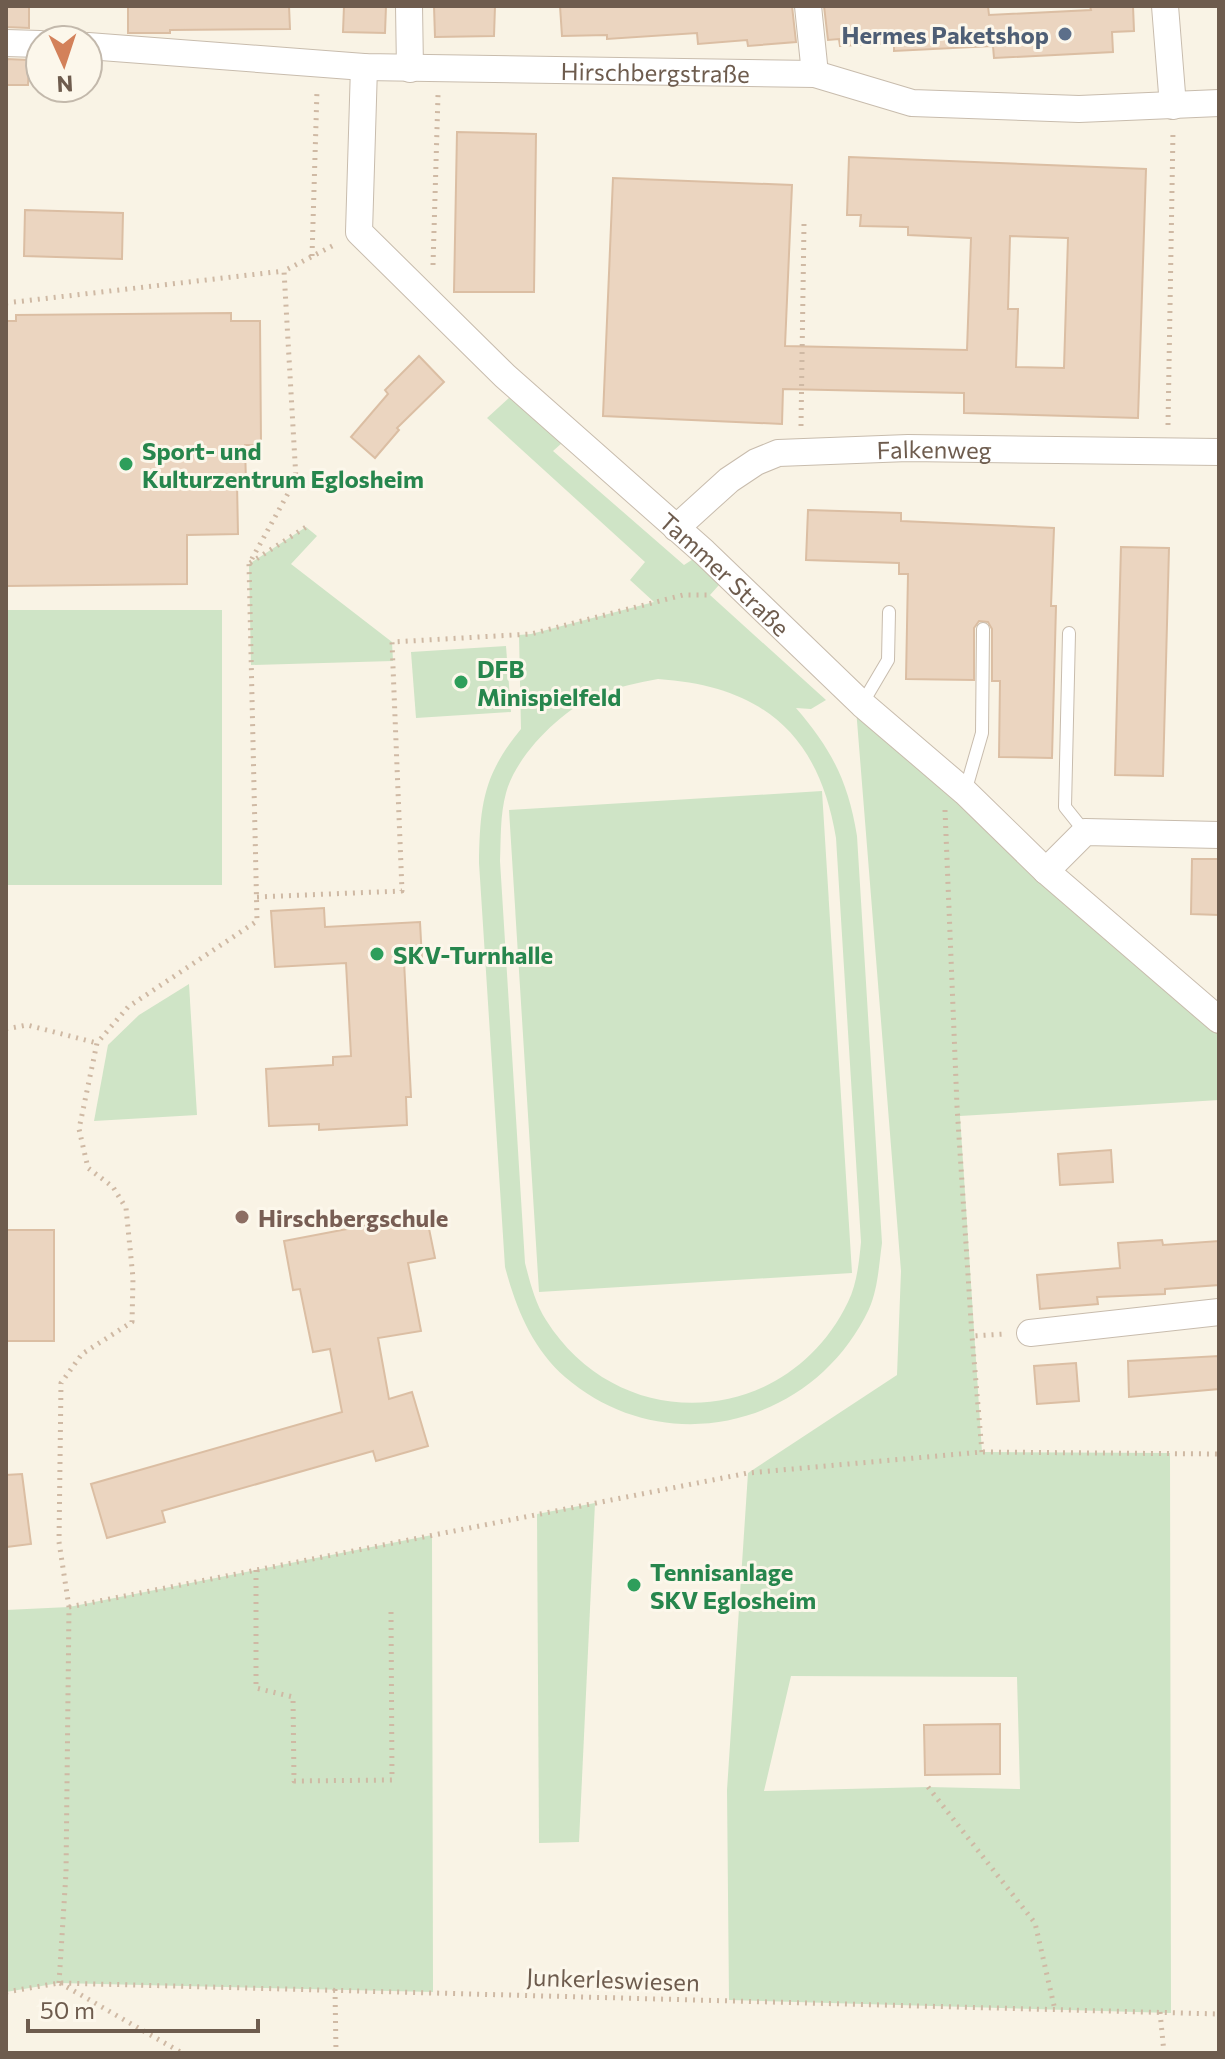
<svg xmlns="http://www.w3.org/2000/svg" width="1225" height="2059" viewBox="0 0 1225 2059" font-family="Commissioner,sans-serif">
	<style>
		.green { fill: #cfe4c6; fill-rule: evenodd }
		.building { fill: #ebd5c0; stroke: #dbbea3; stroke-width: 2; fill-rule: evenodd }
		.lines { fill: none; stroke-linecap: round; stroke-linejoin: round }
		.service-casing { stroke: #c8bcad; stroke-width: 14 }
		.minor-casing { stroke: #c8bcad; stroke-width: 28 }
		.path { stroke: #cfb9a4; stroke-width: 5; stroke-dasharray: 2 6; stroke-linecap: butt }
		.service { stroke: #fff; stroke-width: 12 }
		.minor { stroke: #fff; stroke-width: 26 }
		.service-dot { fill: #5c6f8a; stroke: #fcf7eb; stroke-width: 3 }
		.leisure-dot { fill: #2e9e5b; stroke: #fcf7eb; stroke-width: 3 }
		.education-dot { fill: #8d6e63; stroke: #fcf7eb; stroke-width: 3 }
		.labels { text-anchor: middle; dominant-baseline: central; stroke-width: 6; stroke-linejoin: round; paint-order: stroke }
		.service-label { font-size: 24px; font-weight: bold; fill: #4e5e75; stroke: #fcf7eb; text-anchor: end }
		.street-label { font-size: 24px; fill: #6e5c4e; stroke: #fcf7eb }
		.leisure-label { font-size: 24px; font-weight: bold; fill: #27864d; stroke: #fcf7eb; text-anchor: start }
		.education-label { font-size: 24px; font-weight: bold; fill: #785e54; stroke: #fcf7eb; text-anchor: start }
	</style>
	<rect width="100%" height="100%" fill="#f9f3e5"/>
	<g class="green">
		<path d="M520 388 572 434 553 451 684 565 704 552 728 575 710 595 826 700 811 709 796 708C832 750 848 781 857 836L882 1243C879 1264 878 1289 869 1309 814 1426 665 1463 565 1377 532 1348 516 1308 505 1267L479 863C480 805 483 775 521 729L519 635 531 634 654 602 630 580 645 562 487 418ZM658 679C762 686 819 734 836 838L861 1242C859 1262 857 1284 848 1302 788 1427 621 1439 546 1320 535 1303 530 1282 525 1263L500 861C501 838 500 815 506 793 516 755 562 710 597 695 617 687 637 683 658 679Z"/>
		<polygon points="306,527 317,536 291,564 392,642 393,661 251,665 249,564"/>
		<rect x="6" y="610" width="216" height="275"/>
		<polygon points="506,646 511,712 416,718 411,652"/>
		<path d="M855 696 1219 1020V1100L960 1116 982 1452 1170 1453 1171 2013 729 2000 727 1790 748 1473 897 1375 901 1271ZM791 1676 1017 1677 1020 1789 928 1787 764 1791Z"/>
		<polygon points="822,791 852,1273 539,1292 509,810"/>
		<polygon points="189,984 197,1115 94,1121 108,1045 139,1015"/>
		<polygon points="595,1503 579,1842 539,1843 537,1514"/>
		<polygon points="432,1535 433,1992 59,1983 6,1992 6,1610 69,1607"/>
	</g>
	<g class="building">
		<polygon points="6,6 29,6 29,28 6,27"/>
		<polygon points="128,6 289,6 290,29 170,30 170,33 128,33"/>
		<polygon points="344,6 386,6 385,33 343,32"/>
		<polygon points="434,6 495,6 494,36 435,37"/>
		<polygon points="560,6 792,6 796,42 748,46 747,40 698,44 697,33 607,39 607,35 562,36"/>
		<polygon points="824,6 988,6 989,15 1091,10 1090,6 1133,6 1134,31 1112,32 1113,52 994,58 993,46 894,51 894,43 840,46 839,39 828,40"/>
		<polygon points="6,59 29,60 28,85 6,85"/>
		<polygon points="457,132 536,134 534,292 454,292"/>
		<path d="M849 157 1146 169 1138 418 964 413V393L783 389 782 424 603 416 613 178 792 185 785 346 967 350 971 238 908 235V227L860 226 861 215H847ZM1010 236 1068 238 1064 368 1016 367 1018 309H1008Z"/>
		<polygon points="25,210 123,213 122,259 24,256"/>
		<polygon points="231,313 231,321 260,321 261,445 245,445 246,483 237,483 238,534 187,535 187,584 6,586 6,321 16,321 16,315"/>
		<polygon points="419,356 444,382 397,428 399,430 375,458 351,437 388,394 385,390"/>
		<polygon points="808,510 901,513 901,521 1054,528 1051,606 1056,606 1052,758 999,757 1000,681 992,681 992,629 988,622 979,621 974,628 974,680 906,679 908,574 899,574 899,563 806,560"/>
		<polygon points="1121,547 1169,548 1163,776 1115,775"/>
		<polygon points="1192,859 1219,859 1219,915 1191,914"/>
		<polygon points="324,908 325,927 420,922 422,960 404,961 411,1097 406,1097 407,1125 319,1130 319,1124 269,1126 266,1069 333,1065 333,1057 351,1056 346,963 275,967 271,911"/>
		<polygon points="1111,1150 1113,1182 1060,1185 1058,1154"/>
		<polygon points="426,1214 435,1258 408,1263 421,1331 378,1338 389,1399 412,1392 428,1446 376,1461 373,1451 162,1511 165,1522 107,1538 91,1484 342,1412 330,1349 313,1352 300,1289 293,1290 284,1241"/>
		<rect x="6" y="1230" width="48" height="111"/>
		<polygon points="1162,1240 1163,1245 1219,1241 1219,1285 1165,1289 1165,1294 1097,1297 1098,1304 1040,1309 1037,1275 1120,1268 1118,1243"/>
		<polygon points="1219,1356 1219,1389 1129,1397 1128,1361"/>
		<polygon points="1076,1363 1079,1401 1037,1404 1034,1366"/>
		<polygon points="22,1474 31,1544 6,1547 6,1475"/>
		<polygon points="1000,1724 1000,1774 925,1775 924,1725"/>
	</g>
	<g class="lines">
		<g class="service-casing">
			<g id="service">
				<polyline points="1069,633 1065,807 1085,832"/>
				<polyline points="862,704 888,660 889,612"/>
				<polyline points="965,792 982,733 983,629"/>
			</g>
		</g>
		<g class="minor-casing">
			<g id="minor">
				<polyline points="409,6 410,69"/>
				<polyline points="808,6 815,74"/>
				<polyline points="1165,6 1173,106"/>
				<polyline points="6,43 40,44"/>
				<path id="s1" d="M88 46 364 67 815 74 912 103 1079 109 1219 103"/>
				<path id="s2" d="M364 67 359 232 505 376 704 552 862 704 965 792 1046 871 1219 1020"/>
				<path id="s3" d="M676 528 729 480 756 462 778 453 908 448 1219 452"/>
				<polyline points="1046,871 1085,832 1219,835"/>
				<polyline points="1030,1333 1219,1312"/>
			</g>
		</g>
		<g class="path">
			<polyline points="312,256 317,90"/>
			<polyline points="433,265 438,95"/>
			<polyline points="6,303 284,271"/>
			<polyline points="1168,425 1173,131"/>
			<polyline points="801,426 804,224"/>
			<polyline points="250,563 306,527"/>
			<polyline points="945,810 957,1106 972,1336"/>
			<polyline points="257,897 402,891 392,642 531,634 683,595 707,595"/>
			<polyline points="6,1029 27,1025 97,1043"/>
			<polyline points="982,1452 972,1336 1005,1334"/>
			<polyline points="256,1570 256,1688 293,1697 294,1781 392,1780 391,1610"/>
			<polyline points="69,1607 748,1473 982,1452 1219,1454"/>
			<polyline points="928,1787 1035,1923 1055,2010"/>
			<polyline points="59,1983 66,1873 69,1607 59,1542 61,1383 82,1354 132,1322 133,1278 126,1208 113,1187 88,1168 79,1129 97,1043 128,1007 257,921 249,564 296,479 284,271 336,244"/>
			<polyline points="60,1983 182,2053"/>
			<polyline points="335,1989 336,2053"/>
			<polyline points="6,1992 59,1983 1219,2014"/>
			<polyline points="1160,2012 1164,2053"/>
		</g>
		<use href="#service" class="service"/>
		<use href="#minor" class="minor"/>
	</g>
	<circle class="service-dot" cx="1065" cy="34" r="8"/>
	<g class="leisure-dot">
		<circle cx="126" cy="464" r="8"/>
		<circle cx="461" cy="682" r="8"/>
		<circle cx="377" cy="954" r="8"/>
		<circle cx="634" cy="1585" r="8"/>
	</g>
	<circle class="education-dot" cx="242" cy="1217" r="8"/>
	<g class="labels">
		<g class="service-label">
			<text x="1049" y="34">Hermes Paketshop</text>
		</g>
		<g class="street-label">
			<text stroke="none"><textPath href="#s1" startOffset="568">Hirschbergstraße</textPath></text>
			<text stroke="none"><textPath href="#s3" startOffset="284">Falkenweg</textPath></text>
			<text stroke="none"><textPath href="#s2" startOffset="666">Tammer Straße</textPath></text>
			<text transform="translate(613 1979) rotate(2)">Junkerleswiesen</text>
		</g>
		<g class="leisure-label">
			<text x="142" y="450">Sport- und<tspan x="142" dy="28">Kulturzentrum Eglosheim</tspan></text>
			<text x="477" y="668">DFB<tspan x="477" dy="28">Minispielfeld</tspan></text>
			<text x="393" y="954">SKV-Turnhalle</text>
			<text x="650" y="1571">Tennisanlage<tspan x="650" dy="28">SKV Eglosheim</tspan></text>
		</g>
		<g class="education-label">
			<text x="258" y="1217">Hirschbergschule</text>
		</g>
	</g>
	<rect width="1225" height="2059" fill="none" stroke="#6e5c4e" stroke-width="16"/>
	<g transform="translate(64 64) rotate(177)"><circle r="38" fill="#fcf7eb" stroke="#c3b9ac" stroke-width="2"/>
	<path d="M0-6L14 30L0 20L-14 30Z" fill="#d3815a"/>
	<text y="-12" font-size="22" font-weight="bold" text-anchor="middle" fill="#6e5c4e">N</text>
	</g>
	<path d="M28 2019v12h230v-12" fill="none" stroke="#6e5c4e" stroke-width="4"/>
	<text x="40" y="2019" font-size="24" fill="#6e5c4e" stroke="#fcf7eb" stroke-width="6" paint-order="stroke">50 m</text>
</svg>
